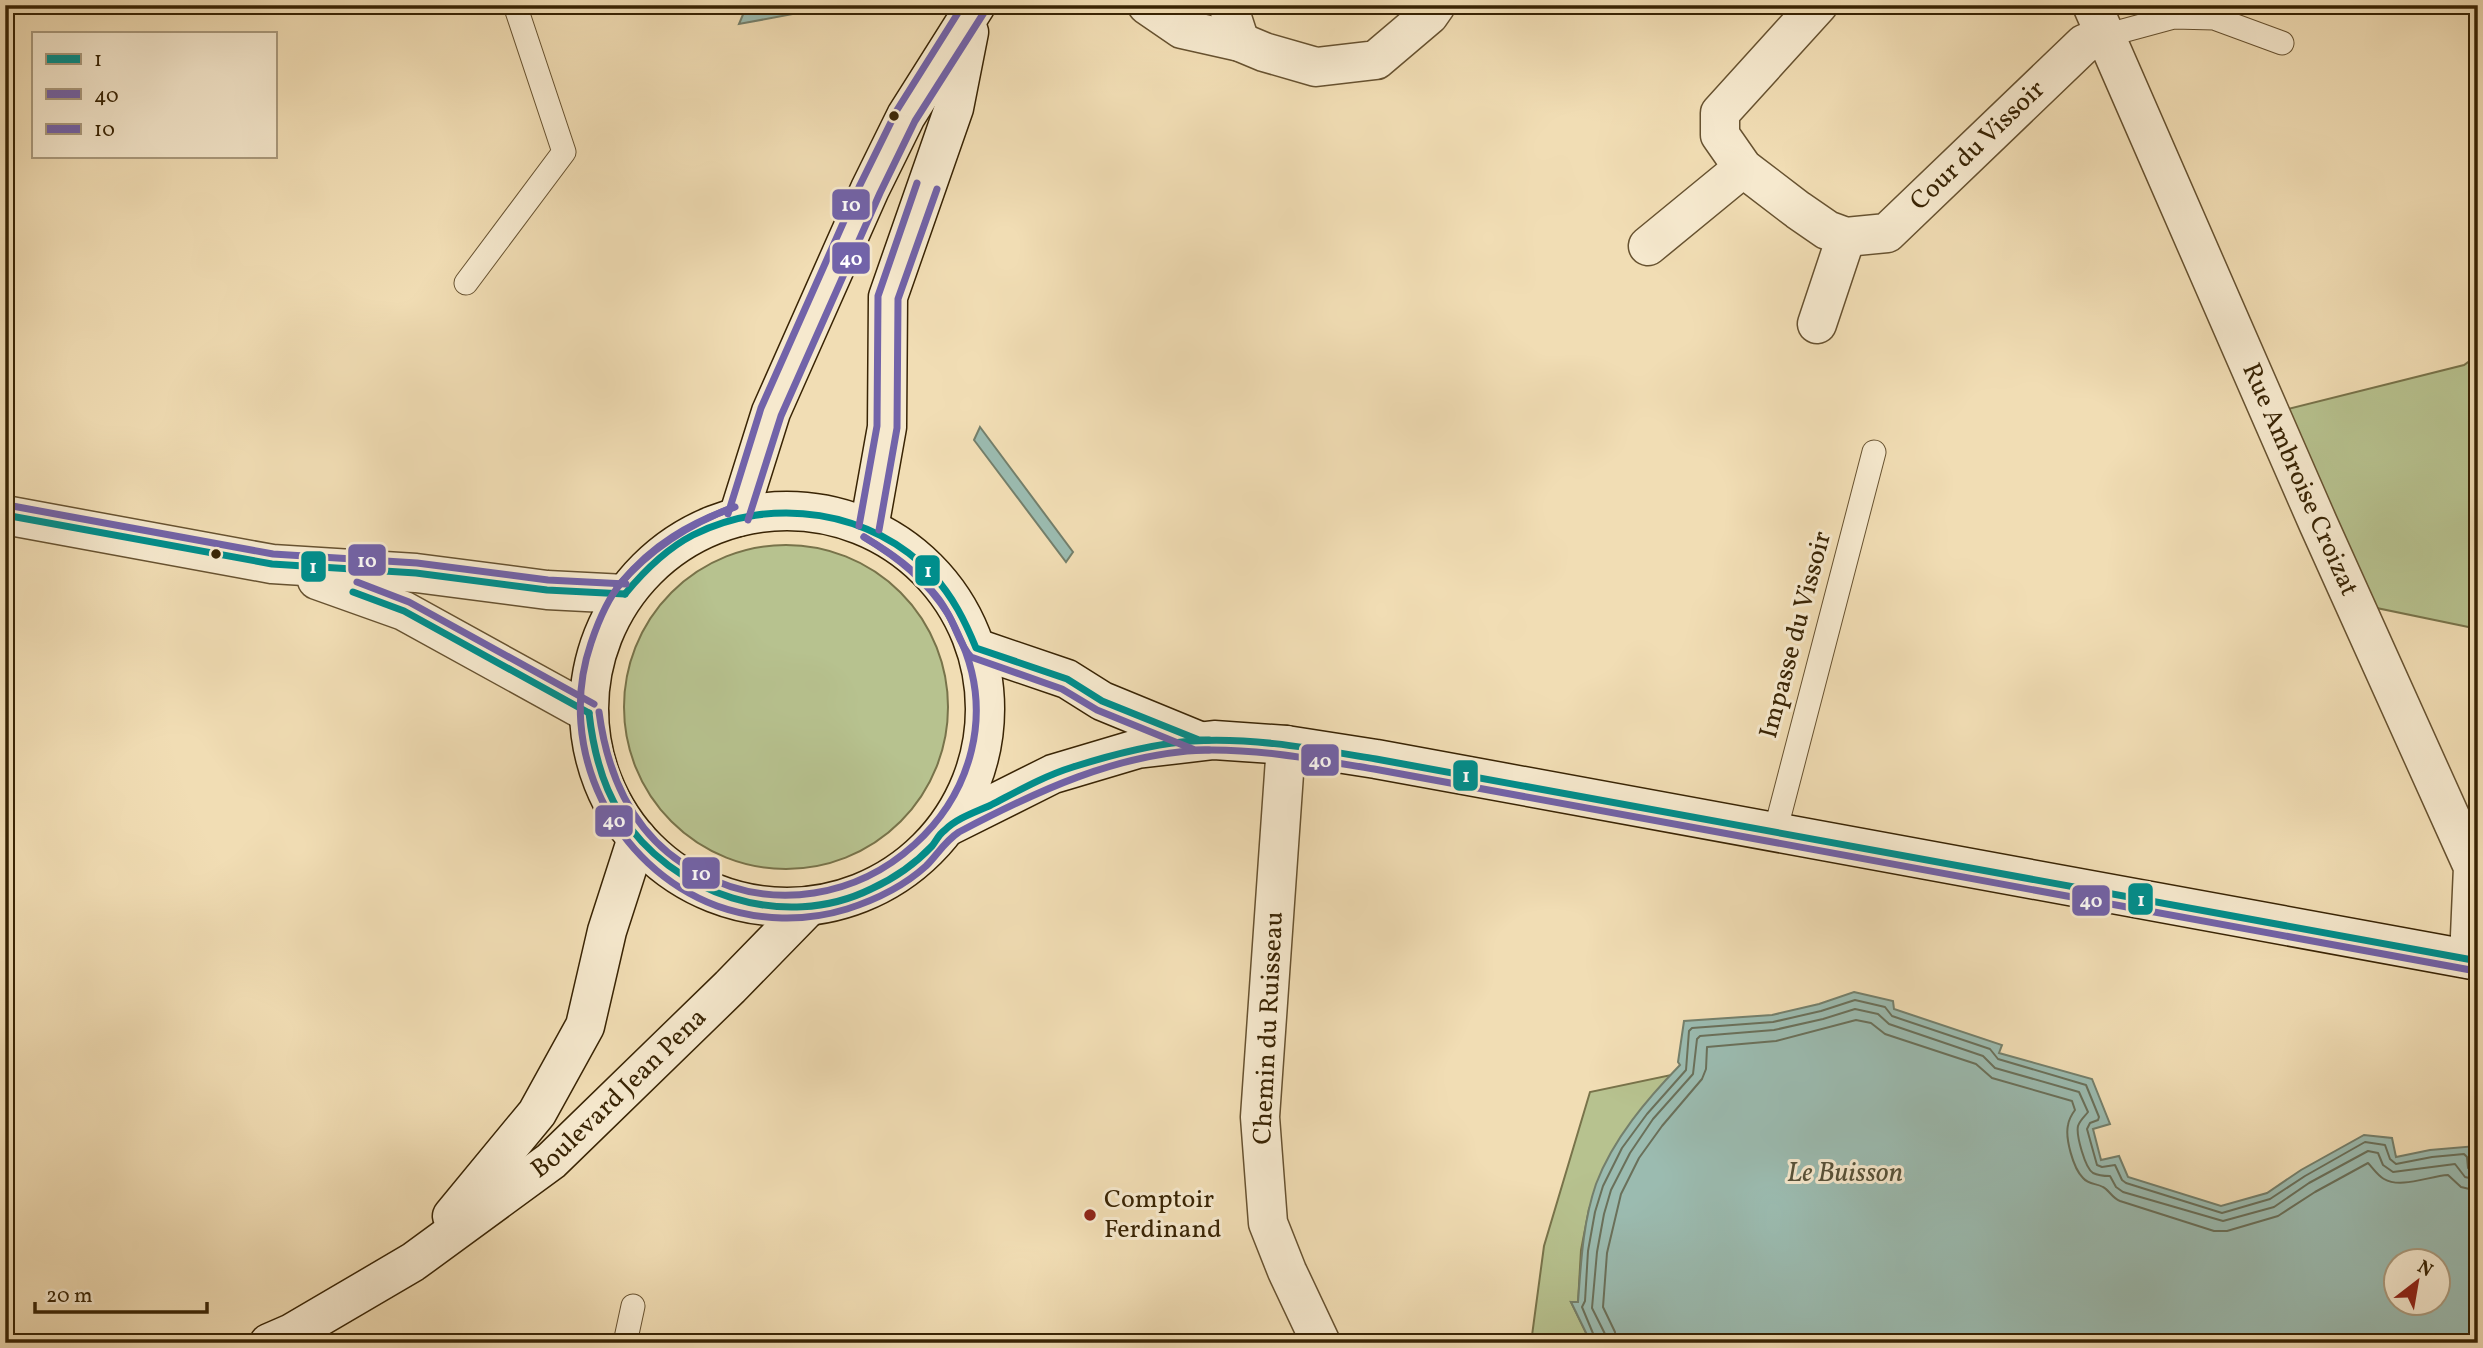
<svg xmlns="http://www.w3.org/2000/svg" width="2483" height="1348" viewBox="0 0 2483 1348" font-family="Vollkorn,serif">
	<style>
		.green { fill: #b7c28f; stroke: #78734a; stroke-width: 2 }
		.water { fill: #9bbbb0; stroke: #747f6b; stroke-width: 2; fill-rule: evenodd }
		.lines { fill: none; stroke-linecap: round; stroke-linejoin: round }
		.shore { stroke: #6a705a; stroke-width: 2 }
		.service-casing { stroke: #675230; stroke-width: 25 }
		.minor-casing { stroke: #675230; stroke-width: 41 }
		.tertiary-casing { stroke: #675230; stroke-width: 41 }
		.secondary-casing { stroke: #392404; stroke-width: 41 }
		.service { stroke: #f6e9ce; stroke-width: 23 }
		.minor { stroke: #f6e9ce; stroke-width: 38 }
		.tertiary { stroke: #f6e9ce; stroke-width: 38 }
		.secondary { stroke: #f6e9ce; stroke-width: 38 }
		.bus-1-casing { stroke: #f6e9ce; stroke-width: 12 }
		.bus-2-casing { stroke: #f6e9ce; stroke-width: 12 }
		.bus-3-casing { stroke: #f6e9ce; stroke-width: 12 }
		.bus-1 { stroke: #008e8c; stroke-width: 7 }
		.bus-2 { stroke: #7263a9; stroke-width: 7 }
		.bus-3 { stroke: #7263a9; stroke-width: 7 }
		.bus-dot { fill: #392404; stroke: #f6e9ce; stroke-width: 2.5 }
		.poi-dot { fill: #8f2418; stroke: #f6e9ce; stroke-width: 2.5 }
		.labels { text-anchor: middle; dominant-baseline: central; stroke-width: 6; stroke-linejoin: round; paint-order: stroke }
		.street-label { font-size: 26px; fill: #392404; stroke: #f6e9ce }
		.poi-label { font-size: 26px; fill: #392404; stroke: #f6e9ce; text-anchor: start }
		.water-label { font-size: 28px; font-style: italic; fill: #565138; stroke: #f6e9ce }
		.line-badge { stroke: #f6e9ce; stroke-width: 2.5 }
		.badge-label { font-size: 19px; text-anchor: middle; font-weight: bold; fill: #fff }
	</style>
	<rect width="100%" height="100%" fill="#f1ddb4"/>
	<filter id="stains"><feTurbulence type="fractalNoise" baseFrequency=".00286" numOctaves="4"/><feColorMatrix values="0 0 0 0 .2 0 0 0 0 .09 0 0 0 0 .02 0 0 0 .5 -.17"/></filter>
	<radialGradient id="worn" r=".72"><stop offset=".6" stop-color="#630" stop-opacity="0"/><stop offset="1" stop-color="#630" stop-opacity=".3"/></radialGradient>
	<g class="green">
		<polygon points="2478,355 2478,629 2372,607 2276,412 2464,365"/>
		<circle cx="786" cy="707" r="162"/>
		<polygon points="1671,1075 1641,1110 1616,1145 1589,1209 1581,1250 1578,1303 1571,1302 1591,1343 1531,1343 1544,1246 1590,1092"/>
	</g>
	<g class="water">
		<polygon points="747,5 792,5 793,14 739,24"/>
		<polygon points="980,427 1073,552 1066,562 974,440"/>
		<path d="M1854 992 1893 1001 1894 1009 2002 1045 1999 1053 2092 1079 2110 1124 2093 1129 2101 1160 2119 1156 2128 1177 2221 1206 2267 1193 2301 1170 2364 1135 2392 1138 2396 1157 2430 1150 2476 1146 2473 1164 2478 1165V1343H1591L1571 1302H1578C1581 1262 1583 1222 1596 1184 1613 1139 1647 1099 1680 1065L1678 1062 1684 1021 1772 1015 1819 1004ZM2396 1260H2438V1302H2396Z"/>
	</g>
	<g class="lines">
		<g class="shore">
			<polyline points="1597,1343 1582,1307 1585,1301 1588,1251 1595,1212 1603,1186 1622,1148 1647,1114 1686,1070 1689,1031 1692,1028 1773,1022 1821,1011 1855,1000 1885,1007 1892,1016 1990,1049 1998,1059 2086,1085 2099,1117 2098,1120 2090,1123 2087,1129 2097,1165 2102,1167 2115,1165 2122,1180 2126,1183 2222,1213 2270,1199 2305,1176 2365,1142 2385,1145 2390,1159 2396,1164 2432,1157 2464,1154 2467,1157 2468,1168 2478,1172"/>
			<path d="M1606 1343 1605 1334 1592 1308 1597 1252 1604 1214 1611 1190 1630 1153 1653 1119 1693 1074 1697 1039 1700 1036 1774 1030 1823 1019 1855 1009 1878 1014 1889 1024 1983 1056 1995 1068 2079 1092 2088 1112C2085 1116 2080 1120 2078 1126 2076 1135 2085 1168 2093 1173 2099 1176 2104 1176 2110 1176L2116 1187 2123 1192 2223 1221 2274 1207 2309 1183 2368 1151 2378 1153 2383 1165 2393 1172 2455 1164 2465 1177 2478 1180"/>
			<path d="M1616 1343 1615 1332 1603 1307 1607 1253 1621 1194 1639 1158 1662 1126 1702 1079 1706 1069 1707 1047 1776 1041 1856 1020 1871 1023 1885 1034 1976 1064 1992 1078 2072 1101 2075 1110C2072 1114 2069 1119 2068 1125 2065 1138 2073 1168 2083 1178 2089 1185 2096 1183 2103 1187 2109 1190 2112 1198 2120 1201L2214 1231H2227L2278 1216 2315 1192 2368 1163C2373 1168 2377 1175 2384 1179 2401 1189 2429 1176 2448 1175L2461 1187 2478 1191"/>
		</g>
		<g class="service-casing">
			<g id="service">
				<polyline points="2104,36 2174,17 2214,18 2282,43"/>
				<polyline points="466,283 564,152 515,5"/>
				<polyline points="1775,832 1874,452"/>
				<polyline points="625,1343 633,1306"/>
			</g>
		</g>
		<g class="minor-casing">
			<g id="minor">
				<polyline points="1147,5 1182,29 1240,42 1264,52 1316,67 1376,60 1429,15 1436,5"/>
				<polyline points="1228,5 1240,42"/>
				<path id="s1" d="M1818 5 1720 113V135L1743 168 1798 210 1827 230 1846 237 1887 233 2084 44 2104 36"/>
				<path id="s2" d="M2092 5 2318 523 2473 867 2469 959"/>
				<polyline points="1648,246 1743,168"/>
				<polyline points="1817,324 1846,237"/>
				<polyline points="1286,745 1260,1117 1268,1223 1287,1271 1321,1343"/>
			</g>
		</g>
		<g class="tertiary-casing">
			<g id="tertiary">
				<polyline points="5,515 272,564 416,573 547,590 625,594"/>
				<polyline points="317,580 404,611 589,713"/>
			</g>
		</g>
		<g class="secondary-casing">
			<g id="secondary">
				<circle cx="787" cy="709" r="198"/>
				<polyline points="738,517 771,412 870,189 906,116 976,5"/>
				<polyline points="869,528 887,427 888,297 954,108 969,32"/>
				<polyline points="976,648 1067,679 1102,701 1197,740"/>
				<polyline points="947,827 1053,774 1137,749 1214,740 1286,745 1376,759 2478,961"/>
				<polyline points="452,1216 537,1113 585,1026 607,931 637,838"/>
				<path id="s3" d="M269 1343 292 1333 413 1262 551 1161 730 987 809 906"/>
			</g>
		</g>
		<use href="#service" class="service"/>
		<use href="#minor" class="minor"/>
		<use href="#tertiary" class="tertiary"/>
		<use href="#secondary" class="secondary"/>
		<g class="bus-1-casing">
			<g id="bus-1">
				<polyline points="5,515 272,564 416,573 547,590 625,594"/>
				<polyline points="353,592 404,611 589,713"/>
				<path d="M625 594C644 571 666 549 693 535 772 495 872 510 933 575 953 597 965 621 976 648L1067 679 1102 701 1199 740H1209"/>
				<path d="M589 713C593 748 601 783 620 813 671 895 784 932 871 889 893 879 915 864 932 846 936 841 939 834 945 830 957 818 976 812 991 805 1018 791 1044 776 1073 767 1111 755 1151 744 1192 741 1253 737 1315 749 1376 759L2478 961"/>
			</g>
		</g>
		<g class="bus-2-casing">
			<g id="bus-2">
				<path d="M735 507C690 523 652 545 622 582 607 599 598 622 591 643 555 748 613 867 717 906 759 921 805 922 847 909 875 900 904 886 926 866 937 855 945 841 959 832 1035 792 1117 753 1205 750 1262 749 1318 760 1374 769L2476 971"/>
				<polyline points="748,520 781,416 880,193 915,121 985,11"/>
				<polyline points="879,530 897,428 898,299 937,189"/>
				<path d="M864 537C897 557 927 580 948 614 956 627 960 646 971 657L1062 689 1097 710 1195 750H1209"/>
			</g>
		</g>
		<g class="bus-3-casing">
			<g id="bus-3">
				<polyline points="7,505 273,554 417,563 548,580 626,584"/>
				<polyline points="728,514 761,408 860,185 897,110 963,5"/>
				<polyline points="859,526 877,426 878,296 917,183"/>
				<polyline points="357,582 409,602 594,704"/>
				<path d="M617 587C650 549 687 525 734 507"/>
				<path d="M599 712C608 779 635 839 697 872 852 957 1035 793 958 634 952 621 946 608 937 597 917 571 891 553 864 537"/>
			</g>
		</g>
		<use href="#bus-1" class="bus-1"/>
		<use href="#bus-2" class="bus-2"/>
		<use href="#bus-3" class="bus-3"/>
	</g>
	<g class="bus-dot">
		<circle cx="894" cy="116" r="6"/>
		<circle cx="216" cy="554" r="6"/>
	</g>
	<circle class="poi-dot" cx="1090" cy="1215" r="7"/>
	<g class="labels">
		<g class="street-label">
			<text stroke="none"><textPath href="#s1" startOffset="500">Cour du Vissoir</textPath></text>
			<text stroke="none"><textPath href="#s2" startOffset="518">Rue Ambroise Croizat</textPath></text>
			<text transform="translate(1796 635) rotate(-75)">Impasse du Vissoir</text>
			<text transform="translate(1269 1028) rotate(-87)">Chemin du Ruisseau</text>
			<text stroke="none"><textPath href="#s3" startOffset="432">Boulevard Jean Pena</textPath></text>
		</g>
		<g class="poi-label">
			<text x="1104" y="1200">Comptoir<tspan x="1104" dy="30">Ferdinand</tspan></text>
		</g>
		<g class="water-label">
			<text x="1845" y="1173">Le Buisson</text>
		</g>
	</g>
	<g class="line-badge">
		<rect x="831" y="188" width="40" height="33" rx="7" fill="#7263a9"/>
		<rect x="831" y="241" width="40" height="34" rx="7" fill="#7263a9"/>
		<rect x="347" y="543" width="40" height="34" rx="7" fill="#7263a9"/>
		<rect x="300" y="550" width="27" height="33" rx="7" fill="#008e8c"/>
		<rect x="914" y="554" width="27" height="33" rx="7" fill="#008e8c"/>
		<rect x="1300" y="743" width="40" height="34" rx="7" fill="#7263a9"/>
		<rect x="1452" y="759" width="27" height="33" rx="7" fill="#008e8c"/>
		<rect x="594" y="804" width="40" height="34" rx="7" fill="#7263a9"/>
		<rect x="681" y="856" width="40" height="34" rx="7" fill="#7263a9"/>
		<rect x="2127" y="882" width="27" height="34" rx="7" fill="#008e8c"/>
		<rect x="2071" y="884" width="40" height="33" rx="7" fill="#7263a9"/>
	</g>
	<g class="badge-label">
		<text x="851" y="211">10</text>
		<text x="851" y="265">40</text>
		<text x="367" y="567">10</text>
		<text x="313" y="573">1</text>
		<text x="928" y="577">1</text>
		<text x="1320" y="767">40</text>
		<text x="1466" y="782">1</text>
		<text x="614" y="827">40</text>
		<text x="701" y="880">10</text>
		<text x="2141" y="906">1</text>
		<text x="2091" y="907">40</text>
	</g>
	<rect width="2483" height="1348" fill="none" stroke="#f1ddb4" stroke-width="28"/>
	<rect x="7" y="7" width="2469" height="1334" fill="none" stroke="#392404" stroke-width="3.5"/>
	<rect x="14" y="14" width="2455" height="1320" fill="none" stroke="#392404" stroke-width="2"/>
	<rect x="32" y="32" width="245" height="126" fill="#f6e9ce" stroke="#aa9a7d" stroke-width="2"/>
	<rect x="46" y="54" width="35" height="10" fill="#008e8c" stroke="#aa9a7d" stroke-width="2"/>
	<text x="94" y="66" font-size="21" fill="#392404">1</text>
	<rect x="46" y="89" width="35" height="10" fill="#7263a9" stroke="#aa9a7d" stroke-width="2"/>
	<text x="94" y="102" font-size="21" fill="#392404">40</text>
	<rect x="46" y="124" width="35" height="10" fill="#7263a9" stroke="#aa9a7d" stroke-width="2"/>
	<text x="94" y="136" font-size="21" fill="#392404">10</text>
	<g transform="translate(2417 1282) rotate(31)"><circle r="33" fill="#f6e9ce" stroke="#aa9a7d" stroke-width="2"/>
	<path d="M0-5L12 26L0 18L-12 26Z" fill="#8f2418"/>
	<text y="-10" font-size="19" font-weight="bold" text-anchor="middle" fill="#392404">N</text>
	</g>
	<path d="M35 1302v10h172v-10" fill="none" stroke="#392404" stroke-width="3.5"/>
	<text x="46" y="1302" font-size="21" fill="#392404" stroke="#f6e9ce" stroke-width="5" paint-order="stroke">20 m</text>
	<rect width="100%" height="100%" filter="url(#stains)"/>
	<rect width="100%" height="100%" fill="url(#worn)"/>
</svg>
